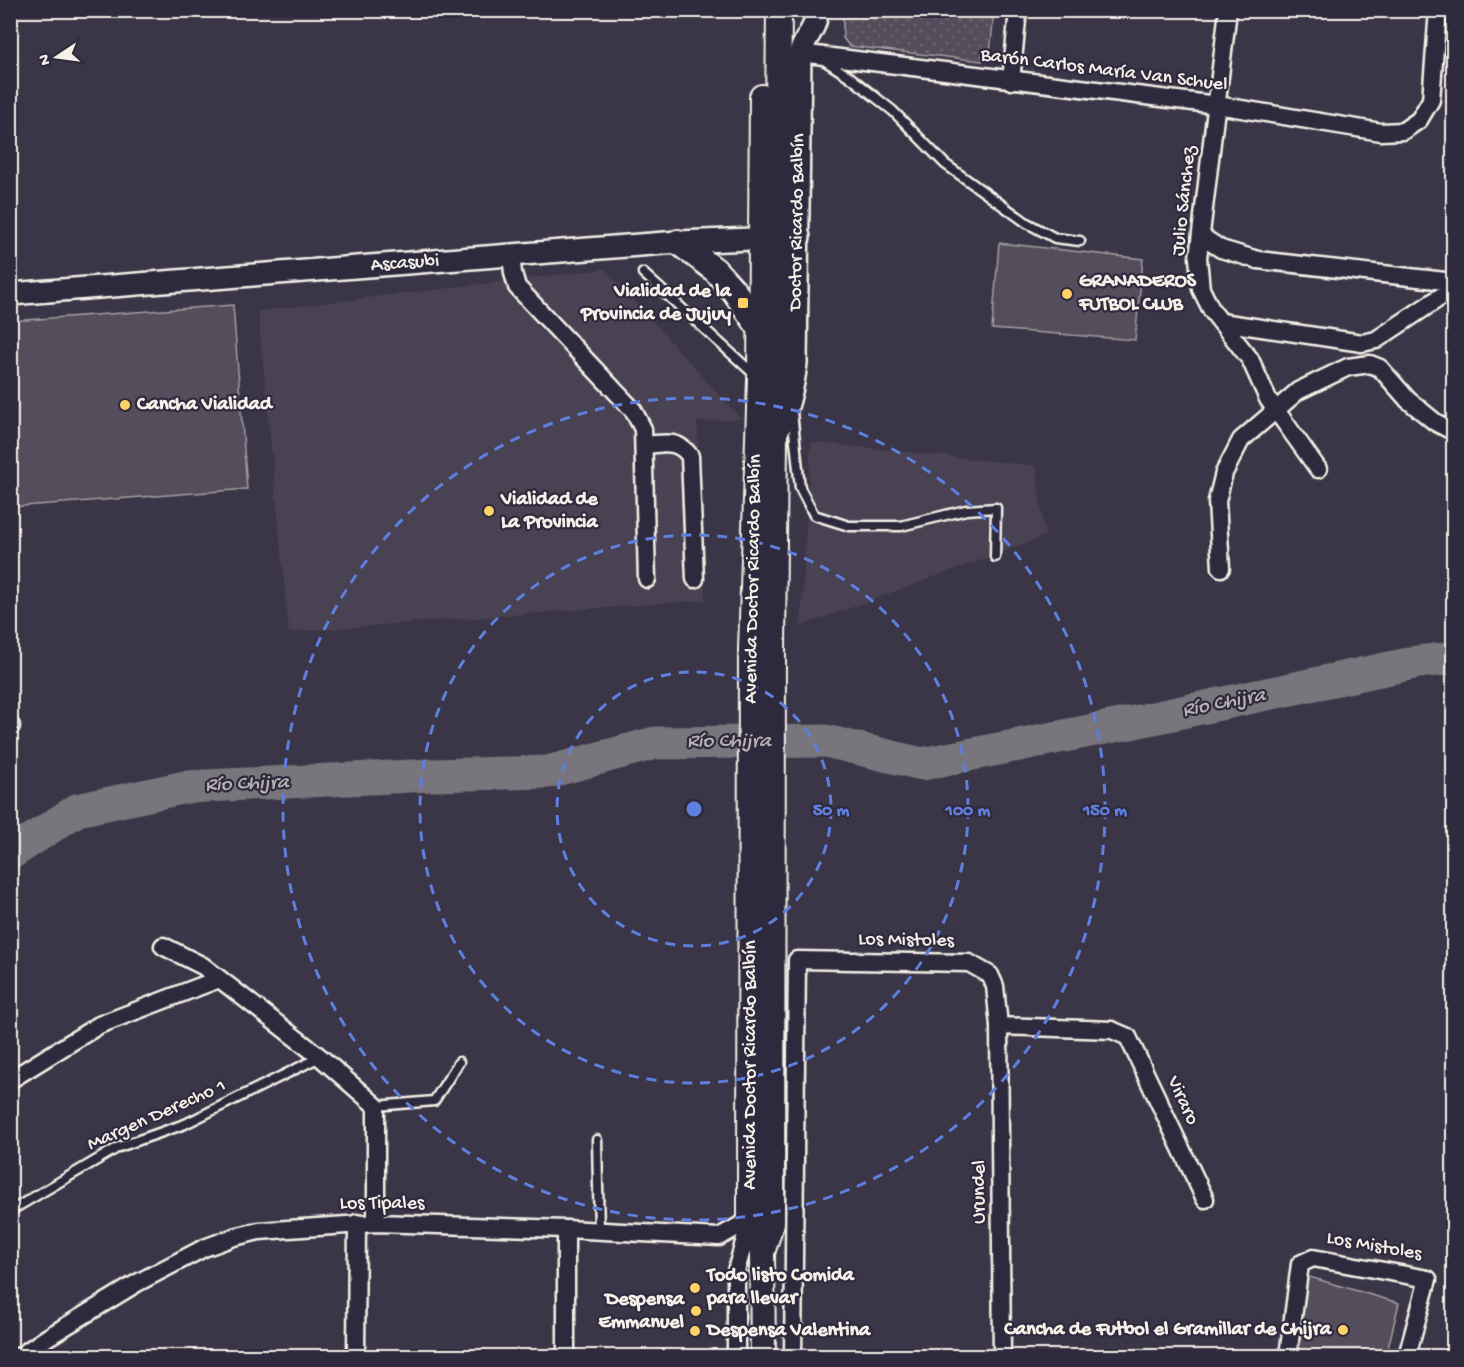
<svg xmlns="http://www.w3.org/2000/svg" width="1464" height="1367" viewBox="0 0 1464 1367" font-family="'Gochi Hand',sans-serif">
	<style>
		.built { fill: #484352 }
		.grass { fill: #534e5c; stroke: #a4a0a2; stroke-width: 1.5 }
		.park { fill: url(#park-dots); stroke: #a4a0a2; stroke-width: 1.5 }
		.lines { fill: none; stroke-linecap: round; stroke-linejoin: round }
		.river { stroke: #78747b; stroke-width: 33 }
		.service-casing { stroke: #f4f1e8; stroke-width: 13 }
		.minor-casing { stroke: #f4f1e8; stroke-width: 21 }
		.tertiary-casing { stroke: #f4f1e8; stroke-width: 26 }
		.secondary-casing { stroke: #f4f1e8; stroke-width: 28 }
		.service { stroke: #2f2a3d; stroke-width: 8 }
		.minor { stroke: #2f2a3d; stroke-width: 16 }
		.tertiary { stroke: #2f2a3d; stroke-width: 21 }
		.secondary { stroke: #2f2a3d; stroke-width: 24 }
		.ring { fill: none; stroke: #5e7fdd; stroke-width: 3; stroke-dasharray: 10 8 }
		.poi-dot { fill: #ffd166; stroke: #2f2a3d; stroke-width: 2 }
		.labels { text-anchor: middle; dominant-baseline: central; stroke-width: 4.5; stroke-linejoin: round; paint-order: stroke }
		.street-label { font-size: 20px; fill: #f4f1e8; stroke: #2f2a3d }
		.poi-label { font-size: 20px; font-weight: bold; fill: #f4f1e8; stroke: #2f2a3d; text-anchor: start }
		.water-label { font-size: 21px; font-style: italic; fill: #b6b2b2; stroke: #2f2a3d }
		.centre { fill: #5e7fdd; stroke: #2f2a3d; stroke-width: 3 }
		.ring-label { font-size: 18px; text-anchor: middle; font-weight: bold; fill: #5e7fdd; stroke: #2f2a3d; stroke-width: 4.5; stroke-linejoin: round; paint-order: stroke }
	</style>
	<defs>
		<pattern id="park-dots" width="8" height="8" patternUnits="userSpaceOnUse" patternTransform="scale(1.5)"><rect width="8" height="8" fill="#534e5c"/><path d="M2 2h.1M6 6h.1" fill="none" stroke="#6c6873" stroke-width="1.8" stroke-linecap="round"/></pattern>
	</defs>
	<rect width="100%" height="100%" fill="#3b3647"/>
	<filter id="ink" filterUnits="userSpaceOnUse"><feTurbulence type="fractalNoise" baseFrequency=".0167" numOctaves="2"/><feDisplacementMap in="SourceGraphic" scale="12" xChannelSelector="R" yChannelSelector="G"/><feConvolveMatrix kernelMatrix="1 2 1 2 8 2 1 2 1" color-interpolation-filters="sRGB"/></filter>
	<g filter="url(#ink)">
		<g class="built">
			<polygon points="605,269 741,419 697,422 705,600 289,632 258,311"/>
			<polygon points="811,442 1036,466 1045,536 801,626"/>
		</g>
		<g class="grass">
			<polygon points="999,243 1143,259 1135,340 992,329"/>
			<polygon points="233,305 247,489 11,507 11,321"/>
			<polygon points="1306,1276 1399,1303 1386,1356 1286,1356"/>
		</g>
		<polygon class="park" points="843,11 994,11 990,54 982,61 849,46 843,38"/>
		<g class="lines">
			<polyline class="river" points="10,854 77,810 186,787 432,775 548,772 655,743 826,741 922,764 1130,723 1418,662 1454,658"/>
			<g class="service-casing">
				<g id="service">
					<polyline points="822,59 850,77 893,111 945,164 1027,223 1055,238 1080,241"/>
					<polyline points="643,273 755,375"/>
					<polyline points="792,412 800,488 814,515 849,526 901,526 966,510 996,508 995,557"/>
					<polyline points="376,1106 434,1101 459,1062"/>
					<polyline points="597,1140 599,1231"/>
					<polyline points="10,1211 119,1147 185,1124 320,1057"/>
				</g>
			</g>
			<g class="minor-casing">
				<g id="minor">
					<polyline points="1228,10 1198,258 1201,289 1212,311 1250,359 1268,399 1318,469"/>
					<polyline points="800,53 1217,105 1381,132 1403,131 1419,120 1431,100 1438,10"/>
					<polyline points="1011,81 1018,10"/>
					<polyline points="1201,236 1221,249 1258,260 1454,282"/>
					<polyline points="511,255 513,273 517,287 633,410 643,429 647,579"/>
					<polyline points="1221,322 1362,343 1376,340 1454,288"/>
					<path d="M644 445C664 444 676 438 690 456L695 579"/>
					<polyline points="1221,568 1217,501 1224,473 1241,440 1298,391 1348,367 1370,364 1380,368 1408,400 1435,422 1454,432"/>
					<polyline points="10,726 11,726"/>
					<polyline points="163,946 203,966 320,1057 376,1106 376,1223"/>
					<polyline points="999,1026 1002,1356"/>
					<polyline points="10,1080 99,1025 219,979"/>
					<polyline points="20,1356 48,1337 137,1283 204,1248 234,1237 259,1231 376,1223 566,1229 719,1237 750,1220 759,1220"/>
					<polyline points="356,1356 357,1223"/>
					<polyline points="566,1356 566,1229"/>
					<polyline points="736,1356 736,1271 750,1221"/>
					<polyline points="793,1356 797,960 969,963 990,975 995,986 999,1026 1112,1030 1128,1037 1205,1199"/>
					<polyline points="1288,1356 1300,1264 1313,1258 1428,1279 1407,1356"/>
				</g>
			</g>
			<g class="tertiary-casing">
				<g id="tertiary">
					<polyline points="10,294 678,242 799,237"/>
					<path d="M777 432C788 410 793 388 796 363L800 53C805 37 817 28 817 10"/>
				</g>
			</g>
			<g class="secondary-casing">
				<g id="secondary">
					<polyline points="762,97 760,379 751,649 750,1188 750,1220 762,1253"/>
					<polyline points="678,242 715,270 734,291 759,327"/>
					<polyline points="763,1356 762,1253 772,1221 773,649 779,10"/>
				</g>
			</g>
			<use href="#service" class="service"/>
			<use href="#minor" class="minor"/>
			<use href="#tertiary" class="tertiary"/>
			<use href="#secondary" class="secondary"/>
		</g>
	</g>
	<g class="ring">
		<circle cx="694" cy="809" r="137"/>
		<circle cx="694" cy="809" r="274"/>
		<circle cx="694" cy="809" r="411"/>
	</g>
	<g class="poi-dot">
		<circle cx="1067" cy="294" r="6"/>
		<rect x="737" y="297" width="12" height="12" rx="3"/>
		<circle cx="125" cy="405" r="6"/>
		<circle cx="489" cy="511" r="6"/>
		<circle cx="695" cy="1288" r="6"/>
		<circle cx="696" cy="1311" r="6"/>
		<circle cx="1343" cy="1330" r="6"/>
		<circle cx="695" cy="1331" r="6"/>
	</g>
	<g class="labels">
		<g class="street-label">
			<text transform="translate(1104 71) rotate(7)">Barón Carlos María Van Schuel</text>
			<text transform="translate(1185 201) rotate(-84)">Julio Sánchez</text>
			<text transform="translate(798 222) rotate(-89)">Doctor Ricardo Balbín</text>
			<text transform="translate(405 264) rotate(-4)">Ascasubi</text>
			<text transform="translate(754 579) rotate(-89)">Avenida Doctor Ricardo Balbín</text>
			<text transform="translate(906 941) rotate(1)">Los Mistoles</text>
			<text transform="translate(751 1065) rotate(-90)">Avenida Doctor Ricardo Balbín</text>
			<text transform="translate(1182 1101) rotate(65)">Viraro</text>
			<text transform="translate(157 1116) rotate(-24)">Margen Derecho 1</text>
			<text transform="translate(980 1192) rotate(-90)">Urundel</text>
			<text x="382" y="1204">Los Tipales</text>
			<text transform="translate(1374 1247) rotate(10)">Los Mistoles</text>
		</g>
		<g class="poi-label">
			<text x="1079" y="282">GRANADEROS<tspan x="1079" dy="23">FUTBOL CLUB</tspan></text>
			<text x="731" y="292" text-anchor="end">Vialidad de la<tspan x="731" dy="23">Provincia de Jujuy</tspan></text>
			<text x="137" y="405">Cancha Vialidad</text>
			<text x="501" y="500">Vialidad de<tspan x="501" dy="23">La Provincia</tspan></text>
			<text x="707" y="1276">Todo listo Comida<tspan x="707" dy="23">para llevar</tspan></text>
			<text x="684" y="1300" text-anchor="end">Despensa<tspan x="684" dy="23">Emmanuel</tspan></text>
			<text x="1331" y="1330" text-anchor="end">Cancha de Futbol el Gramillar de Chijra</text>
			<text x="707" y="1331">Despensa Valentina</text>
		</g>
		<g class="water-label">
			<text transform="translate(1224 704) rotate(-11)">Río Chijra</text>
			<text x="729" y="742">Río Chijra</text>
			<text transform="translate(247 785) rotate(-2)">Río Chijra</text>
		</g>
	</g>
	<circle cx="694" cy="809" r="9" class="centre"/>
	<g class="ring-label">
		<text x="831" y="815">50 m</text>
		<text x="968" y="815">100 m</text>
		<text x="1105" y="815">150 m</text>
	</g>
	<rect width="1464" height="1367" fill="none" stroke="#2f2a3d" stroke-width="36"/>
	<rect x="18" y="18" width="1428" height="1331" fill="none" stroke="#f4f1e8" stroke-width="2" filter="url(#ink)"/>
	<g transform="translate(57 57) rotate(257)" stroke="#2f2a3d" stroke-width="4.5" paint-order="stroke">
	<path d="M0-4.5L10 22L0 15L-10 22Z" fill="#f4f1e8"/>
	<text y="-9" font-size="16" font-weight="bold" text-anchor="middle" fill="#f4f1e8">N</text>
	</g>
</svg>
